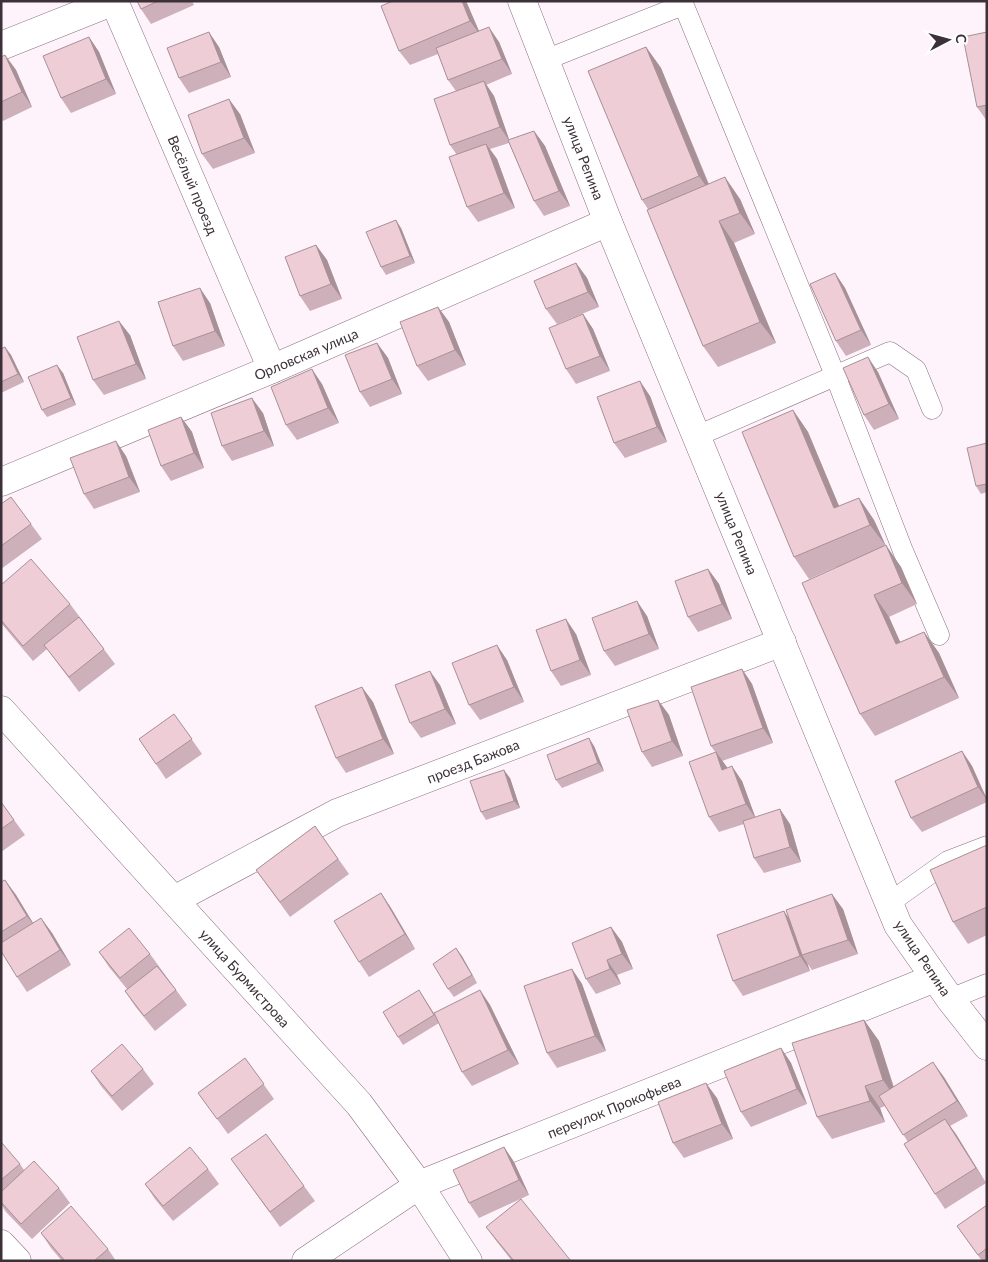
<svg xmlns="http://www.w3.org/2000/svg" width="988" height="1262" viewBox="0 0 988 1262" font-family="Lato,sans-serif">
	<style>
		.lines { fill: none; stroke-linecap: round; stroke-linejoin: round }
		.service-casing { stroke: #897182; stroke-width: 21 }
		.minor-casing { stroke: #897182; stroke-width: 29 }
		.tertiary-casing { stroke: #897182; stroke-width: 29 }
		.service { stroke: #fff; stroke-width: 20 }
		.minor { stroke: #fff; stroke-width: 28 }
		.tertiary { stroke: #fff; stroke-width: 28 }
		.wall { fill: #cdb0b9 }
		.shaded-wall { fill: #a79096 }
		.building { fill: #eecdd7; stroke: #a79096 }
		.labels { text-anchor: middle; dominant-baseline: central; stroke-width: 4.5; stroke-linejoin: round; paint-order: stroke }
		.street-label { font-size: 14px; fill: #3c3139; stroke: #fff }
	</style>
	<rect width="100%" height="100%" fill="#fef3fb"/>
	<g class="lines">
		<g class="service-casing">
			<g id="service">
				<polyline points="682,1 835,375 903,551 939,635"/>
				<polyline points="545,60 683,5"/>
				<polyline points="697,436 890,352 916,370 932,409"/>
				<polyline points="889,903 948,861 987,846"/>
				<polyline points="950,999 987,984"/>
			</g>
		</g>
		<g class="minor-casing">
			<g id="minor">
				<polyline points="114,1 272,369"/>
				<polyline points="1,46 114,1"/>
				<polyline points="1,482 272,369 608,222"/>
				<polyline points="174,900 337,813 782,642"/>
				<polyline points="1,1244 17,1261"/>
				<polyline points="306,1261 419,1185"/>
			</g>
		</g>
		<g class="tertiary-casing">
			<g id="tertiary">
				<polyline points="522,1 608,222 898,925 950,999 987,1046"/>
				<polyline points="1,710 359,1104 419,1185 468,1261"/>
				<polyline points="419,1185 935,978"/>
			</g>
		</g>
		<use href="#service" class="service"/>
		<use href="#minor" class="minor"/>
		<use href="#tertiary" class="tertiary"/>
	</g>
	<g class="wall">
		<polygon points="137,1 192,1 194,5 151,24 141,9"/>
		<polygon points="393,1 466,1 479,31 499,42 512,74 486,85 494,96 509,140 534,131 545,146 570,206 544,216 534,201 509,143 490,149 497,159 515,208 478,222 467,207 457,155 450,145 456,91 448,80 438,54 410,65 399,51"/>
		<polygon points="987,32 987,121 977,107"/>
		<polygon points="89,37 99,52 116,94 71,113 61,98"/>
		<polygon points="219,47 231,77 189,93 179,78"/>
		<polygon points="646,47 661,68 709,184 740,199 755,234 734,243 776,343 718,367 703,346 648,209 642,200"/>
		<polygon points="5,55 16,70 32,107 3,121 1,118 1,57"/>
		<polygon points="240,114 255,153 213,169 202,154"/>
		<polygon points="401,228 415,263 386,275 381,267"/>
		<polygon points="316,245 327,260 342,299 310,311 300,296"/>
		<polygon points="576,263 587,278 599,307 557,324 546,309"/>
		<polygon points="835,273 845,288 871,345 846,356 836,341"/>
		<polygon points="210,303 225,346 183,361 173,346"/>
		<polygon points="438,307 449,322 466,365 428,381 417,366"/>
		<polygon points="583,314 593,329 610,371 576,384 566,369"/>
		<polygon points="130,335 146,379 104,395 93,380"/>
		<polygon points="377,343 388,358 402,394 370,407 360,392"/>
		<polygon points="5,347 11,355 24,382 1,393 1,349"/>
		<polygon points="878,372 899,419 874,430 864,415"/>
		<polygon points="63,373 76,405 47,417 42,410"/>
		<polygon points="322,384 339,423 297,440 286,425"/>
		<polygon points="650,396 667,442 625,458 614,443"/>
		<polygon points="793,410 808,432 839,506 859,498 874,520 885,545 901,567 917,604 889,617 900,642 924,632 939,653 959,698 875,736 860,714 836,567 809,579 794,557"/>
		<polygon points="263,413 274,446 232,461 222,446"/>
		<polygon points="181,417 192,432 204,468 171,481 161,466"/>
		<polygon points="987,443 987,492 981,494 976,486"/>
		<polygon points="126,456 140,492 94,509 84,494"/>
		<polygon points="1,504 31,524 42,539 1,569"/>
		<polygon points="708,569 719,584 732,619 698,632 688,617"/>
		<polygon points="1,585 70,604 115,664 79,692 47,649 33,661 1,623"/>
		<polygon points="647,616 659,649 615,666 604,651"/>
		<polygon points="576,634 591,675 561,686 551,671"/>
		<polygon points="507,660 524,702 480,720 469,705"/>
		<polygon points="742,669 752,684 773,743 722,761 727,768 742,781 755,817 790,824 801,862 764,873 754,858 744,824 719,832 709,817 716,753 711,746"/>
		<polygon points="440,685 456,724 421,738 410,723"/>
		<polygon points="658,700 669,715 683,756 652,767 642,752"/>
		<polygon points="373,702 394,754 346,773 336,758"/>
		<polygon points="174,714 202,754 166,779 139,739"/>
		<polygon points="594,746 604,771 562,788 556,780"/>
		<polygon points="962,751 972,766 987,799 987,802 922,832 911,818"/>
		<polygon points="510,778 520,808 486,820 481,812"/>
		<polygon points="1,802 25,835 1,852"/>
		<polygon points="315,826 349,874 290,917 256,870"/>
		<polygon points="987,845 987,935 968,944 953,922"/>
		<polygon points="5,880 16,895 33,924 41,918 52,933 71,965 27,992 17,977 2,953 1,953 1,882"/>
		<polygon points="381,893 391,908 415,949 369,977 359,962"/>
		<polygon points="843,909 858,954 812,970 807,963 810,971 743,996 733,981 790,919"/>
		<polygon points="611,927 622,942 633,969 617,975 621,984 596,994 586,979"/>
		<polygon points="456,948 477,983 454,997 448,989"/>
		<polygon points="99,952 150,954 187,1005 155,1031 135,1006 125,991 127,989 109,967"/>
		<polygon points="572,969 582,984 606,1051 557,1068 547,1053"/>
		<polygon points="419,990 434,1013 480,990 490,1005 519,1064 472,1086 462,1072 439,1023 403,1045 398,1037"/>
		<polygon points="864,1020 879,1041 894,1087 933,1062 968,1116 950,1126 986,1183 945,1209 935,1194 908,1142 885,1106 880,1108 885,1122 832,1139 817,1117"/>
		<polygon points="781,1048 791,1063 807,1104 751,1127 741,1112"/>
		<polygon points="245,1058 274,1099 228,1134 198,1093"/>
		<polygon points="143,1069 154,1084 122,1111 101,1086 91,1071"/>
		<polygon points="717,1098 733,1139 684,1158 673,1143"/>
		<polygon points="1,1143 20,1164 24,1170 59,1188 70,1203 32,1239 6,1212 1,1204"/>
		<polygon points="504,1147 514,1162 529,1195 479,1218 469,1203"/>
		<polygon points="231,1159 304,1186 315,1201 280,1227"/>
		<polygon points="208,1169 219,1184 173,1221 155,1199 145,1184"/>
		<polygon points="987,1205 987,1261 982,1261 957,1226"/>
		<polygon points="486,1227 571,1261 512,1261 497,1242"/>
		<polygon points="41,1233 108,1249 116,1261 62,1261 51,1248"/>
	</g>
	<g class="shaded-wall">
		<polygon points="462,1 466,1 481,36 470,21"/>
		<polygon points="489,27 499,42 512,74 502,59"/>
		<polygon points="209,32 219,47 231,77 221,62"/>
		<polygon points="89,37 99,52 116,94 106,79"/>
		<polygon points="646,47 661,68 714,198 699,176"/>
		<polygon points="5,55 16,70 32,107 22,92"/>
		<polygon points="484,81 494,96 510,142 500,127"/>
		<polygon points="229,99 240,114 255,153 244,138"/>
		<polygon points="534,131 545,146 570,206 559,191"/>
		<polygon points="486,144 497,159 515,208 504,193"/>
		<polygon points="725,177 740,199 755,234 740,213"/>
		<polygon points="396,220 401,228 415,263 410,256"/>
		<polygon points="719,221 734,243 776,343 760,322"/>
		<polygon points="316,245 327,260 342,299 331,284"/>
		<polygon points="576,263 587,278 599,307 588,292"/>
		<polygon points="835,273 845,288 871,345 861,330"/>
		<polygon points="200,288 210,303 225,346 215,331"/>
		<polygon points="438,307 449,322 466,365 455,350"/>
		<polygon points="583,314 593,329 610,371 600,356"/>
		<polygon points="119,321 130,335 146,379 136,364"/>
		<polygon points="377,343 388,358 402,394 392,379"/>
		<polygon points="5,347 11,355 24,382 18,374"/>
		<polygon points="868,357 878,372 899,419 889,404"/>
		<polygon points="57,365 63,373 76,405 71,398"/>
		<polygon points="312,369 322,384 339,423 328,408"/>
		<polygon points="640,381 650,396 667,442 657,427"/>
		<polygon points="252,398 263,413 274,446 264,431"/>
		<polygon points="793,410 808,432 849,530 834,508"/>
		<polygon points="181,417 192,432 204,468 194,453"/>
		<polygon points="116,441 126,456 140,492 129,477"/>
		<polygon points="859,498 874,520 886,546 870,525"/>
		<polygon points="886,545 901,567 917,604 902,583"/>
		<polygon points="708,569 719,584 732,619 722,604"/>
		<polygon points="874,595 889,617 911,666 896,644"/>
		<polygon points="637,601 647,616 659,649 649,634"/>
		<polygon points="566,619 576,634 591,675 580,660"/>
		<polygon points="924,632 939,653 959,698 944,677"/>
		<polygon points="497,645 507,660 524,702 514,687"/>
		<polygon points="742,669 752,684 773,743 763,728"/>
		<polygon points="430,671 440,685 456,724 445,709"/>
		<polygon points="362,687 373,702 394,754 383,739"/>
		<polygon points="658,700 669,715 683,756 672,741"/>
		<polygon points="589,738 594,746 604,771 598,763"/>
		<polygon points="962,751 972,766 987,800 978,787"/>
		<polygon points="716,752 727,767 733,785 722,770"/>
		<polygon points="732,766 742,781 756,819 746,804"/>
		<polygon points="504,770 510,778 520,808 514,801"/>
		<polygon points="780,809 790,824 801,862 790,847"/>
		<polygon points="5,880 16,895 38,931 27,916"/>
		<polygon points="381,893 391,908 415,949 405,934"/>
		<polygon points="832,894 843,909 858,954 848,940"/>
		<polygon points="784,911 794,926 802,955 807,963 810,971 800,956"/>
		<polygon points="41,918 52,933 71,965 60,950"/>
		<polygon points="611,927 622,942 633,969 622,954"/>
		<polygon points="456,948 462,956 477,983 472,975"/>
		<polygon points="607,960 617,975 621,984 610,969"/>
		<polygon points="572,969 582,984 606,1051 595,1036"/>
		<polygon points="480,990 490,1005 519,1064 508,1050"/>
		<polygon points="864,1020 879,1041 898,1102 883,1080"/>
		<polygon points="781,1048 791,1063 807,1104 797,1089"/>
		<polygon points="933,1062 944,1077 968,1116 957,1101"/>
		<polygon points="706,1083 717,1098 733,1139 722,1124"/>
		<polygon points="865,1086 880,1108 885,1122 870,1101"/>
		<polygon points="945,1119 956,1134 986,1183 976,1168"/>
		<polygon points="504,1147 514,1162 529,1195 519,1180"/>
	</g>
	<g class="building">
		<polygon points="137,1 158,1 141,9"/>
		<polygon points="393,1 462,1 470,21 399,51 381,6"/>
		<polygon points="489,27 502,59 448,80 436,48"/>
		<polygon points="209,32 221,62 179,78 167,48"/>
		<polygon points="987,32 987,105 977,107 963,37"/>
		<polygon points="89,37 106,79 61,98 43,56"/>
		<polygon points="646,47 699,176 642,200 588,71"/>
		<polygon points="5,55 22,92 1,102 1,57"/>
		<polygon points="484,81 500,127 450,145 434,99"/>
		<polygon points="229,99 244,138 202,154 188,115"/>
		<polygon points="534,131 559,191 534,201 508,140"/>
		<polygon points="486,144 504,193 467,207 449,157"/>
		<polygon points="725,177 740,213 719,221 760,322 703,346 647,210"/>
		<polygon points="396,220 410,256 381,267 366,232"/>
		<polygon points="316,245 331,284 300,296 285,257"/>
		<polygon points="576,263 588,292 546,309 534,281"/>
		<polygon points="835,273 861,330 836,341 810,284"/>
		<polygon points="200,288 215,331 173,346 158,302"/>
		<polygon points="438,307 455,350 417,366 400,322"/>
		<polygon points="583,314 600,356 566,369 549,328"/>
		<polygon points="119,321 136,364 93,380 77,337"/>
		<polygon points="377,343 392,379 360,392 345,355"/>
		<polygon points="5,347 18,374 1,382 1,349"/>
		<polygon points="868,357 889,404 864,415 843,368"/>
		<polygon points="57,365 71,398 42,410 28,377"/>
		<polygon points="312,369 328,408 286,425 271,387"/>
		<polygon points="640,381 657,427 614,443 597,397"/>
		<polygon points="252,398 264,431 222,446 211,413"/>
		<polygon points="793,410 834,508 859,498 870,525 794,557 742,432"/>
		<polygon points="181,417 194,453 161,466 148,430"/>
		<polygon points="116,441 129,477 84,494 70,458"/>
		<polygon points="987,443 987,484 976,486 967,448"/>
		<polygon points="11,497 31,524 1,546 1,504"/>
		<polygon points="886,545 902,583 874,595 896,644 924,632 944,677 860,714 802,583"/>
		<polygon points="31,559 70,604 23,646 1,620 1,585"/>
		<polygon points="708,569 722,604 688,617 675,581"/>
		<polygon points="637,601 649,634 604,651 592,618"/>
		<polygon points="79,617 104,649 69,677 44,645"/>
		<polygon points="566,619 580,660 551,671 536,630"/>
		<polygon points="497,645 514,687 469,705 452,663"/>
		<polygon points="742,669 763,728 711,746 691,687"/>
		<polygon points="430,671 445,709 410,723 395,685"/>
		<polygon points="362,687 383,739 336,758 315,706"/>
		<polygon points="658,700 672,741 642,752 627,710"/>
		<polygon points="174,714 192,739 156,764 139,739"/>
		<polygon points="589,738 598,763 556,780 547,755"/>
		<polygon points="962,751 978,787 911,818 895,781"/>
		<polygon points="716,752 722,770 732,766 746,804 709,817 689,762"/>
		<polygon points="504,770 514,801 481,812 470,781"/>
		<polygon points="1,802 14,820 1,829"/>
		<polygon points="780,809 790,847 754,858 743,821"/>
		<polygon points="315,826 338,859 280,902 256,870"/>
		<polygon points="987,845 987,907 953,922 930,870"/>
		<polygon points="5,880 27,916 1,932 1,882"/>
		<polygon points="381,893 405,934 359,962 334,921"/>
		<polygon points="832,894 848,940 802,955 786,910"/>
		<polygon points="784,911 800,956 733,981 717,935"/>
		<polygon points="41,918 60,950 17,977 1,951 1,943"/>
		<polygon points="611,927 622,954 607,960 610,969 586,979 572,943"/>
		<polygon points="129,928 150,954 120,978 99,952"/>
		<polygon points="456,948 472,975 448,989 433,964"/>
		<polygon points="157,966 176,990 144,1016 125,991"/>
		<polygon points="572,969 595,1036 547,1053 524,986"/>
		<polygon points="419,990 434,1015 398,1037 383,1012"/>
		<polygon points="480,990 508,1050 462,1072 434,1013"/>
		<polygon points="864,1020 883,1080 865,1086 870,1101 817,1117 792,1043"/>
		<polygon points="122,1044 143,1069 112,1096 91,1071"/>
		<polygon points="781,1048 797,1089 741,1112 724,1071"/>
		<polygon points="245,1058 264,1084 217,1119 198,1093"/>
		<polygon points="933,1062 957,1101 903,1135 879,1096"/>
		<polygon points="706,1083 722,1124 673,1143 658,1102"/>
		<polygon points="945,1119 976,1168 935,1194 904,1144"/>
		<polygon points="266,1134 304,1186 270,1212 231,1159"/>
		<polygon points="1,1143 2,1143 20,1164 1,1180"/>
		<polygon points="190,1147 208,1169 163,1206 145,1184"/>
		<polygon points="504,1147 519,1180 469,1203 453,1170"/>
		<polygon points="34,1161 59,1188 21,1224 1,1202 1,1192"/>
		<polygon points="521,1199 571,1261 514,1261 486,1227"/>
		<polygon points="987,1205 987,1248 978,1255 957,1226"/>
		<polygon points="71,1206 108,1249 94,1261 65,1261 41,1233"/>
	</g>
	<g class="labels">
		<g class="street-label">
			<text transform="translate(584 158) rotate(69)">улица Репина</text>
			<text transform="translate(193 185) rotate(67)">Весёлый проезд</text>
			<text transform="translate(306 354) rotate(-23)">Орловская улица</text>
			<text transform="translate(737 533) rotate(68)">улица Репина</text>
			<text transform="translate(473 761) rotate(-21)">проезд Бажова</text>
			<text transform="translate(923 958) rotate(56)">улица Репина</text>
			<text transform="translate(245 978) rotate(48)">улица Бурмистрова</text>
			<text transform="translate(614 1107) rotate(-22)">переулок Прокофьева</text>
		</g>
	</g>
	<rect width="988" height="1262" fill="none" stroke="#3c3139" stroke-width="5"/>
	<g transform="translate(948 40) rotate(84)" stroke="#ffffff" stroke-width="4" paint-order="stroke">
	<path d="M0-4L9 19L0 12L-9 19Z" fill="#3c3139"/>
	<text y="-8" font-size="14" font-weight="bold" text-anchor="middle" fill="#3c3139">С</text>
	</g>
</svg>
